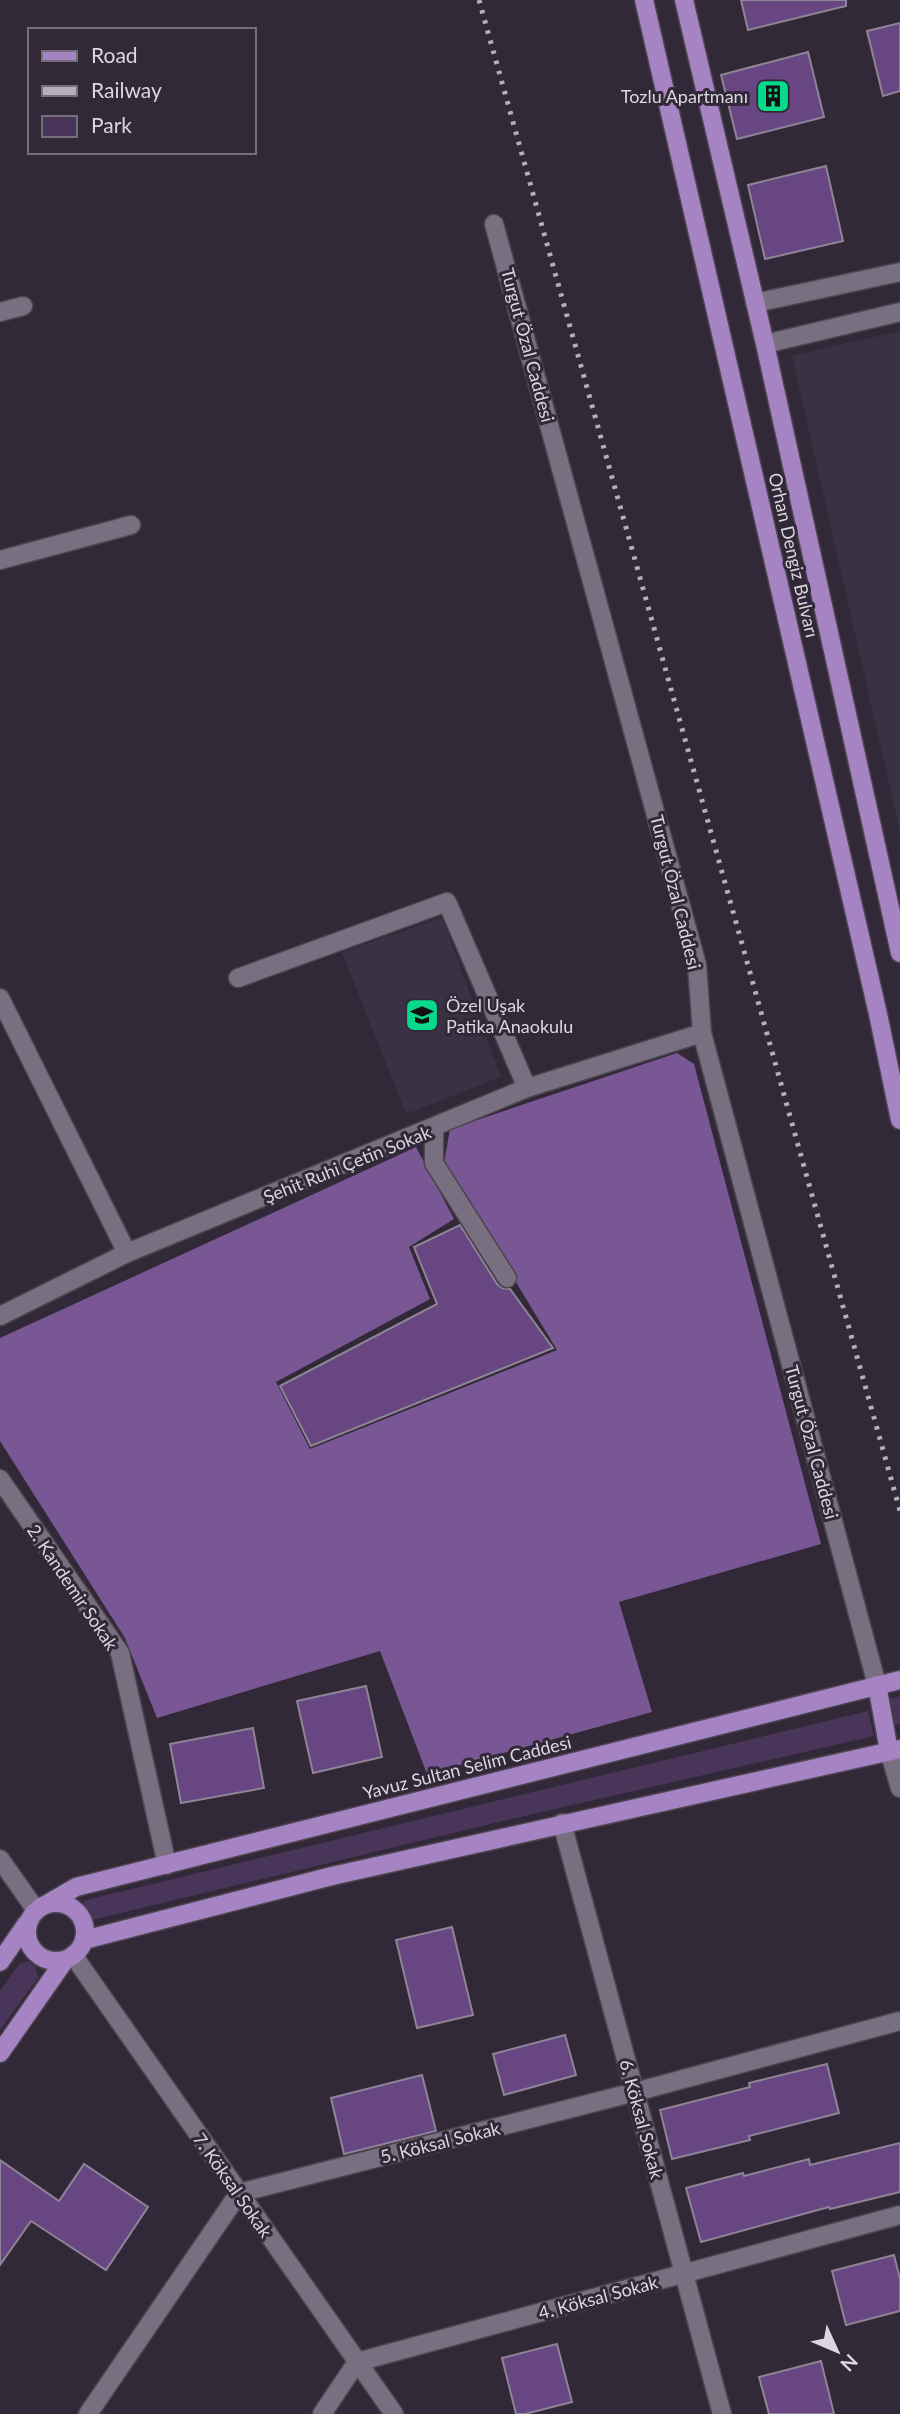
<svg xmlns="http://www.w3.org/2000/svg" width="900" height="2414" viewBox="0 0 900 2414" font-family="Lato,sans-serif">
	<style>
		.built { fill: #3b3144 }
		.green { fill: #49345a }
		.forest { fill: #785794 }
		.building { fill: #674682; stroke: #8d8495; stroke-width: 2 }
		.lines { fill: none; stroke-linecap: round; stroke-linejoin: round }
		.street-casing { stroke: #4b4550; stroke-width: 21 }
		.primary-casing { stroke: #4b4550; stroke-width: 21 }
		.street { stroke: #786f80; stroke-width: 18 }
		.primary { stroke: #a683c3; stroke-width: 18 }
		.rail { stroke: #b4afb9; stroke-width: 5; stroke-dasharray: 3.5 7; stroke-linecap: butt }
		.labels { text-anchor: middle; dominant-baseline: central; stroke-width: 6; stroke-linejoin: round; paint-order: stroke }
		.poi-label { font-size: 18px; fill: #dbd7e0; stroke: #312937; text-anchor: end }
		.street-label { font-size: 18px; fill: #dbd7e0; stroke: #312937 }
	</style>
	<rect width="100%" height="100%" fill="#312937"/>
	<g class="built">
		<polygon points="900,331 900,832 792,356"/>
		<polygon points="442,918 501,1077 406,1114 342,952"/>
	</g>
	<g class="green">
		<polygon points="900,1696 900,1724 895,1725 890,1699"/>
		<polygon points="868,1711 874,1736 507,1820 88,1921 84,1920 79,1908 86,1900"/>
		<polygon points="28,1961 36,1968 38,1978 0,2030 0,1991 19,1964"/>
	</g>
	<polygon class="forest" points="677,1053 694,1064 821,1544 619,1602 652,1712 427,1774 380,1651 157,1718 125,1638 0,1441 0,1338 416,1147 454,1219 409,1247 430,1299 276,1382 310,1449 557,1350 444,1163 450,1129"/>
	<g class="building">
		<polygon points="741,0 846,0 846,6 748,30"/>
		<polygon points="900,23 900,91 883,96 867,31"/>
		<polygon points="808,52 824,117 737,139 721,75"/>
		<polygon points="826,166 843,241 765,259 748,185"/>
		<polygon points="460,1225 497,1284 502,1288 510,1289 553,1348 311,1446 280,1386 437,1304 414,1247"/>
		<polygon points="366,1686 382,1757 313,1773 297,1701"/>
		<polygon points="253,1728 264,1788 181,1803 170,1744"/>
		<polygon points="452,1927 473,2015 417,2028 396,1940"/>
		<polygon points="565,2035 576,2075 504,2095 493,2054"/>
		<polygon points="827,2064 839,2113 749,2136 750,2140 672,2159 660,2110 750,2087 749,2083"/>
		<polygon points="422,2075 436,2131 344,2154 331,2098"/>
		<polygon points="900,2143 900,2192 830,2209 829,2207 701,2242 686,2188 743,2173 744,2176 809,2159 810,2165"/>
		<polygon points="0,2160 59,2201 84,2164 148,2207 106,2270 31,2221 0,2265"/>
		<polygon points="894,2255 900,2279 900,2311 846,2325 832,2271"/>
		<polygon points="557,2344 572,2402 525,2414 516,2414 502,2358"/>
		<polygon points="821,2361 834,2414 769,2414 759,2377"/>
	</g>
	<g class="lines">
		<g class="street-casing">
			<g id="street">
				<polyline points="494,224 697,965 702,1033 877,1685"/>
				<polyline points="755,303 900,272"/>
				<polyline points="0,312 23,306"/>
				<polyline points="765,344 900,312"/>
				<polyline points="0,560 131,525"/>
				<polyline points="238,978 447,902 527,1088"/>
				<polyline points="0,998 127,1253"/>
				<polyline points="434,1128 434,1163 507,1278"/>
				<polyline points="0,1316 127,1253 527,1088 702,1033"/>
				<polyline points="0,1479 120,1653 167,1865"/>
				<polyline points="889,1751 900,1788"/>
				<polyline points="562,1823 722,2414"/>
				<polyline points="0,1859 36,1910"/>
				<polyline points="73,1955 394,2414"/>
				<polyline points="88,2414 239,2193 635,2092 900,2021"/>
				<polyline points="322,2414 357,2362 900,2215"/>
			</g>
		</g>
		<g class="primary-casing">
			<g id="primary">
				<polyline points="644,0 878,1014 900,1120"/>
				<polyline points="684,0 765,344 900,953"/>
				<polyline points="877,1685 889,1751"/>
				<circle cx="56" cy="1932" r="29"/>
				<polyline points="47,1904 76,1887 900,1680"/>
				<polyline points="84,1940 332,1876 900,1749"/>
				<polyline points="0,1962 27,1923"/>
				<polyline points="0,2053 65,1960"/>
			</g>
		</g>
		<use href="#street" class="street"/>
		<use href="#primary" class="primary"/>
		<polyline class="rail" points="479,0 900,1511"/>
	</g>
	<defs>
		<g id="building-square" transform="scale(1.75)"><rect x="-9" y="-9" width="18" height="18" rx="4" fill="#06d98b" stroke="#312937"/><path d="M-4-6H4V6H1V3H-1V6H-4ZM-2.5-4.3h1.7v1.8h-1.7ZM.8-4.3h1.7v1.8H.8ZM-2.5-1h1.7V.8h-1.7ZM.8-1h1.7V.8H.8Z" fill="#111"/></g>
		<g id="school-square" transform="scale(1.75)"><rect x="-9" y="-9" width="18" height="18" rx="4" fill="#06d98b" stroke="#312937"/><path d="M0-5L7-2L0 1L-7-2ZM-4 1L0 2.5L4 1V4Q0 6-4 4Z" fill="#111"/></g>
	</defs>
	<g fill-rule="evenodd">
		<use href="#building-square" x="773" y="96"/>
		<use href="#school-square" x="422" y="1015"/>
	</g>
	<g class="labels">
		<g class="poi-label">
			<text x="748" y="96">Tozlu Apartmanı</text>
			<text x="446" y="1005" text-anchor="start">Özel Uşak<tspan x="446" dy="21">Patika Anaokulu</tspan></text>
		</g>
		<g class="street-label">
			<text transform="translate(528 345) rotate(75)">Turgut Özal Caddesi</text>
			<text transform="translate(794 555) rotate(77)">Orhan Dengiz Bulvarı</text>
			<text transform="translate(676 892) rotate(76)">Turgut Özal Caddesi</text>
			<text transform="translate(347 1164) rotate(-22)">Şehit Ruhi Çetin Sokak</text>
			<text transform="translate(812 1442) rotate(75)">Turgut Özal Caddesi</text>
			<text transform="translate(73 1587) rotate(56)">2. Kandemir Sokak</text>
			<text transform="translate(467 1767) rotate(-14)">Yavuz Sultan Selim Caddesi</text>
			<text transform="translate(642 2119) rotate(75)">6. Köksal Sokak</text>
			<text transform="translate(440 2142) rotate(-14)">5. Köksal Sokak</text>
			<text transform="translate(233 2185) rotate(55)">7. Köksal Sokak</text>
			<text transform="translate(598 2297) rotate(-15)">4. Köksal Sokak</text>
		</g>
	</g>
	<rect x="28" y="28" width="228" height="126" fill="#312937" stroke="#756f7b" stroke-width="2"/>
	<rect x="42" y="51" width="35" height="10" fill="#a683c3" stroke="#756f7b" stroke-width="2"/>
	<text x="91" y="63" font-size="21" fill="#dbd7e0">Road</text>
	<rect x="42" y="86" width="35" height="10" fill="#b4afb9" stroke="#756f7b" stroke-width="2"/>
	<text x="91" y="98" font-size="21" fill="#dbd7e0">Railway</text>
	<rect x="42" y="116" width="35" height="21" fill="#49345a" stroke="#756f7b" stroke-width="2"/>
	<text x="91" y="133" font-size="21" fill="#dbd7e0">Park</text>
	<g transform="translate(837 2351) rotate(134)" stroke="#312937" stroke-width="5" paint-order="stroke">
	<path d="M0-5L12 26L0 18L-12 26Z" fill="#dbd7e0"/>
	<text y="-10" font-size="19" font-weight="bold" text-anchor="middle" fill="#dbd7e0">N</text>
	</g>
</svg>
